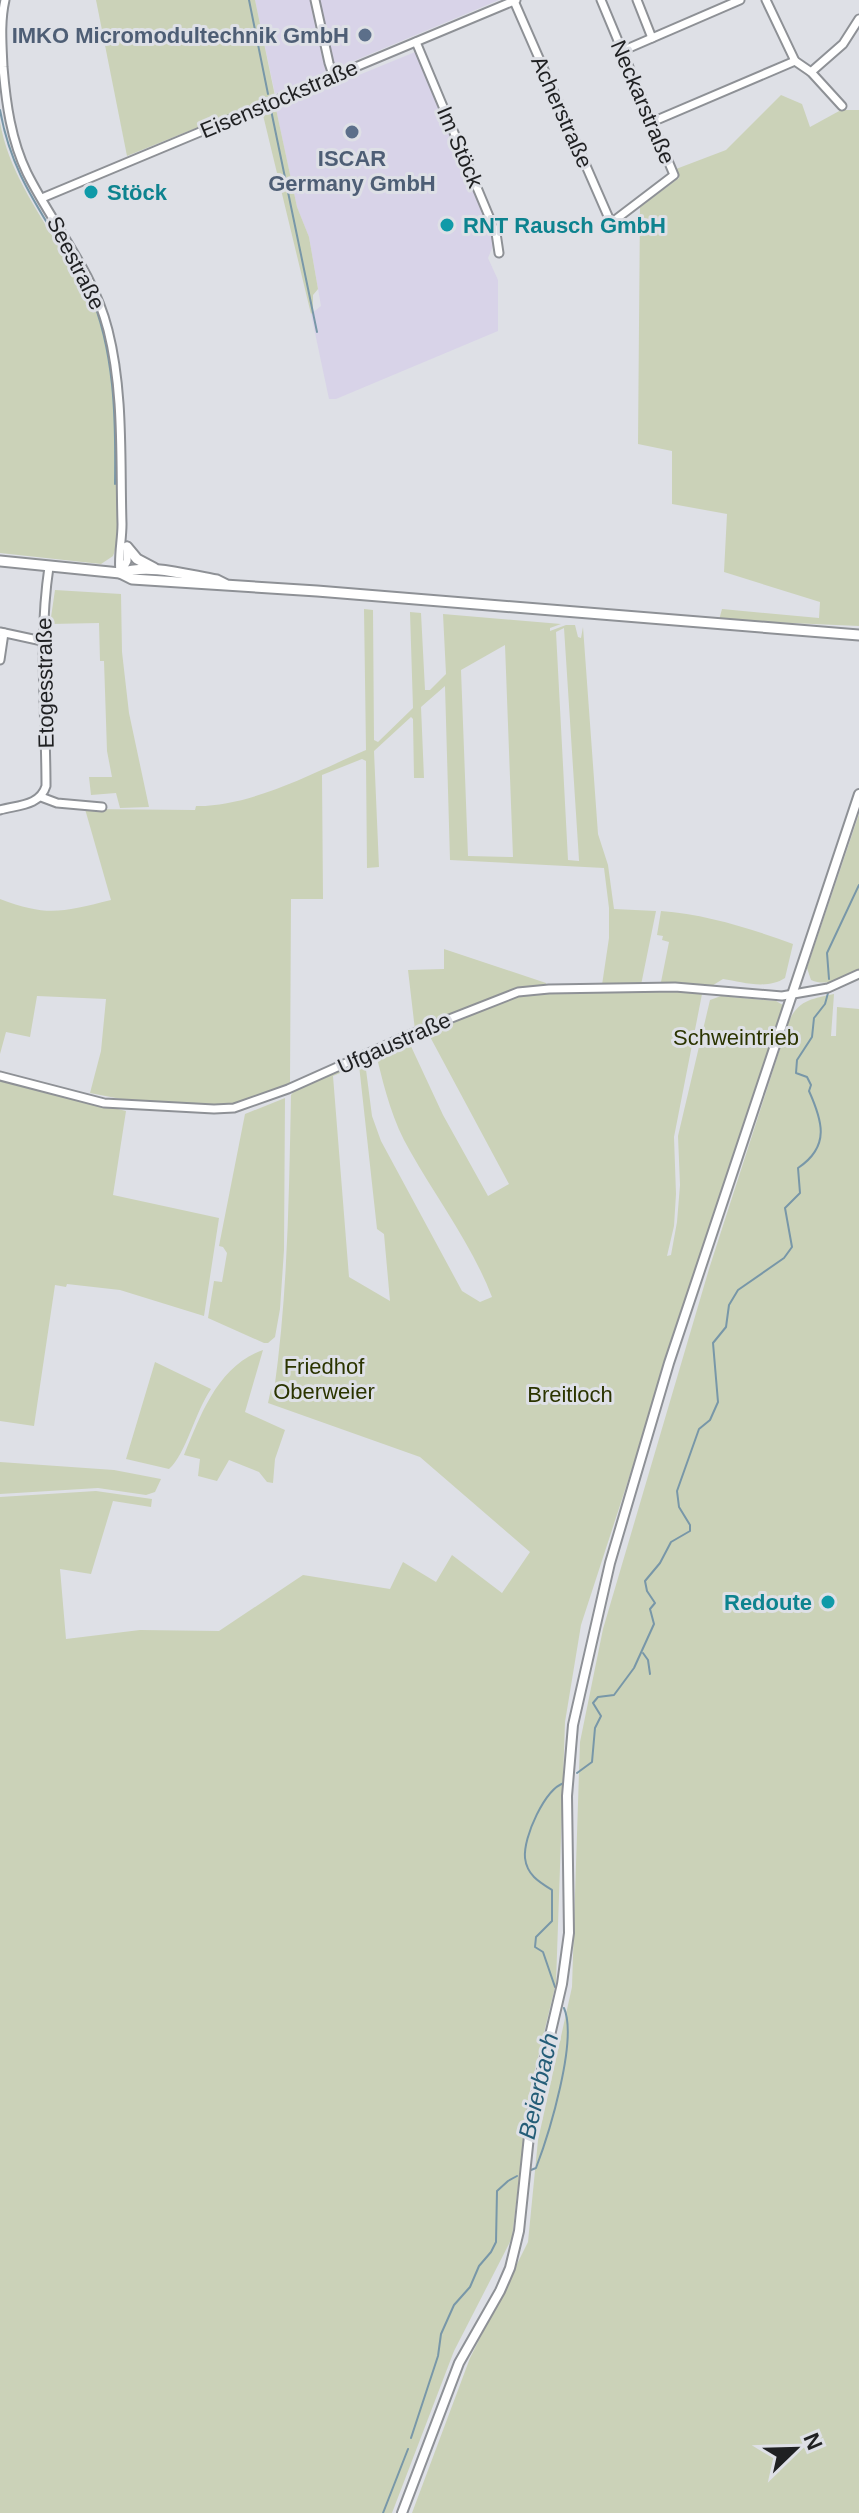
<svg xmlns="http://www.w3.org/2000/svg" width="859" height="2513" viewBox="0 0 859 2513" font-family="Helvetica,sans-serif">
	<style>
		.industrial { fill: #d8d3e8 }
		.green { fill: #cbd2b8; fill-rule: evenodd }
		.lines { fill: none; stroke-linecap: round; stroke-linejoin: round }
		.stream { stroke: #7897a8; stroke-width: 2 }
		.minor-casing { stroke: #8e9196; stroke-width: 11 }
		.tertiary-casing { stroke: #8e9196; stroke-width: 12 }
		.secondary-casing { stroke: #8e9196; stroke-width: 13 }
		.minor { stroke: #fff; stroke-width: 7 }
		.tertiary { stroke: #fff; stroke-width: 8 }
		.secondary { stroke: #fff; stroke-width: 9 }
		.service-dot { fill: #5c6f8a; stroke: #dee0e6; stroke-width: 3 }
		.culture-dot { fill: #0f9aa8; stroke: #dee0e6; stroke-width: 3 }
		.labels { text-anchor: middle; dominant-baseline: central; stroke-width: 6; stroke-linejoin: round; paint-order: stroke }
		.service-label { font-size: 22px; font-weight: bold; fill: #4e5e75; stroke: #dee0e6; text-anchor: end }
		.street-label { font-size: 22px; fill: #1f2022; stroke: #dee0e6 }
		.culture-label { font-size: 22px; font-weight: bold; fill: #0d838f; stroke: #dee0e6; text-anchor: start }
		.park-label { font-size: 22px; fill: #2b3400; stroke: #dee0e6 }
		.water-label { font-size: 24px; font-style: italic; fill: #245d77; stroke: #dee0e6 }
	</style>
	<rect width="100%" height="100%" fill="#dee0e6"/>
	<g class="industrial">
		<polygon points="255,0 499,0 275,94"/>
		<polygon points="415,52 495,241 488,258 498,280 498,331 336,399 329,399 311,314 321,306 309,237 297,207 276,109"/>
	</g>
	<g class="green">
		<polygon points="96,0 255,0 275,96 127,156"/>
		<polygon points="781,95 802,104 810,127 841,110 859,110 859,626 719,620 722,609 819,618 820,602 724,572 727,514 672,504 672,451 638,444 640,207 679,178 676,169 726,150"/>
		<polygon points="276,109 297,207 309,237 318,289 313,295 313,312 311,314 263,115"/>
		<path d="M0 122C8 169 36 208 59 247L68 246C116 326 117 399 117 489 117 510 121 536 113 556L101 564 0 553Z"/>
		<polygon points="55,590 121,594 122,652 129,713 149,807 120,808 116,793 91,795 89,777 112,777 107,751 104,661 100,661 99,623 50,624"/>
		<path d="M364 609 373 610 374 740 378 742 413 708 410 612 421 613 425 690H430L446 674 443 614 561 624 550 628V631L566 625H575L578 637 581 638 583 627 598 834 608 865 614 909 656 911 641 985H602L609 938V908L604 868 450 860 445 686 421 707 424 778H414L413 719 411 717 374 751 379 867 367 868 366 761 362 759 322 775 323 899H291L290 1084 247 1102 229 1106 121 1099 90 1093 101 1051 106 999 37 996 30 1037 6 1032 0 1054V899C48 917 62 912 111 900L85 809 195 810 196 806C251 807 315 772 366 750ZM564 628 579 860V861L568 860 556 632ZM505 645 513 857 468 856 461 670Z"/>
		<path d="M859 814V971C844 978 827 987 811 980L807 968Z"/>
		<path d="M661 911C705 914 752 929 793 944L785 978C767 990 742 982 723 979L710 987 684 984 683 982H661L669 942 662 940 663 936 657 935Z"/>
		<polygon points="444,949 546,983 545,986 524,988 415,1030 408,970 444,969"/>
		<path d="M673 989 699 991 702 994 674 1137 676 1194 674 1226 667 1256 671 1255 677 1222 680 1185 678 1136 710 1000 721 996 776 1001 783 1005 581 1625 565 1722 556 1983 528 2099 512 2238 454 2351 392 2513H0V1497L96 1491 152 1499 151 1507 113 1501 91 1574 60 1569 66 1639 140 1630 219 1631 303 1575 390 1589 403 1562 436 1582 452 1555 502 1593 530 1552 420 1457 268 1403 271 1389 274 1391C288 1292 289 1194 291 1095L295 1090 427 1032 519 995 545 992ZM428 1033 509 1184 488 1196 443 1115 409 1042ZM377 1058C385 1091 393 1122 410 1151 437 1199 472 1245 492 1297L480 1302 462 1291 381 1141 372 1116 365 1062ZM359 1065 377 1229 384 1234 390 1301 349 1277 333 1076Z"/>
		<path d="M834 994 831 1036H836L837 1007 859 1009V2513H412L470 2358 528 2242 538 2140 572 1987 580 1742 603 1629 709 1269 789 1021C799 999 813 999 834 994Z"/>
		<polygon points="0,1081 126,1111 113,1195 219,1218 204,1316 120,1290 67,1284 66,1287 55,1285 34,1426 0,1421"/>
		<polygon points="285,1098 284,1250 280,1309 275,1337 268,1343 264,1343 208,1318 214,1281 222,1282 227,1253 223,1247 219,1246 245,1114"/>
		<path d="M263 1350 245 1412 285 1430 275 1459 273 1483 267 1482 259 1472 229 1460 217 1481 198 1476 200 1459 184 1455C201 1414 218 1366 263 1350Z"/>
		<path d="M155 1362 211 1389C195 1412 186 1454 169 1469L126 1459Z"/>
		<polygon points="0,1462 114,1470 161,1479 155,1492 146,1495 98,1488 0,1494"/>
	</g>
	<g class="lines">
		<g class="stream">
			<polyline points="249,0 268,94"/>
			<path d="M0 110C10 167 34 201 63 249 72 262 82 276 89 290 115 351 116 419 115 484"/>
			<polyline points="271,110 317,332"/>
			<polyline points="829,979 827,953 859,885"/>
			<polyline points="643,1653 648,1660 650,1674"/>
			<path d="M577 1773 592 1762 595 1728 601 1716 593 1703 598 1697 614 1695 634 1668 654 1624 650 1609 655 1603 647 1591 645 1581 660 1563 671 1542 690 1531V1525L679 1507 677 1491 699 1429 710 1420 718 1402 713 1343 726 1327 729 1305 738 1290 784 1258 792 1247 785 1208 800 1193 798 1168C831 1146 822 1120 809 1091L811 1085 807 1077 796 1073 797 1060 812 1037 814 1018 825 1004 828 993"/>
			<path d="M555 1987 543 1952 535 1947 536 1937 552 1921V1890C539 1882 527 1875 525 1858 523 1837 545 1789 564 1783"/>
			<path d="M531 2170 536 2168C549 2134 578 2040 564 2008"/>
			<polyline points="411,2438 438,2356 441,2334 454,2305 470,2287 479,2266 491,2252 496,2242 497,2191 508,2181 517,2176"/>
			<polyline points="383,2513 408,2449"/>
		</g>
		<g class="minor-casing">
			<g id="minor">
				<path d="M5 0C0 22 2 44 3 67 6 103 11 140 27 173 54 227 93 271 108 330 124 393 120 460 122 524 122 541 118 556 120 573"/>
				<polyline points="315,0 329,63 333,75"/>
				<polyline points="637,0 652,38"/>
				<polyline points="766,0 795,61 811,72 842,106"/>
				<polyline points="514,1 611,223 674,175 601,0"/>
				<polyline points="416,42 496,233 499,253"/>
				<polyline points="622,51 740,0"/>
				<polyline points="811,72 843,44 859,19"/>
				<polyline points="652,122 795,61"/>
				<polyline points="42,198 516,0"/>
				<polyline points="121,572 127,561 127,546"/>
				<polyline points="0,632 42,641"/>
				<polyline points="0,660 4,633"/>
				<polyline points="41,797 57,803 102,807"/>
				<path d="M0 810C17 805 40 806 46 786 46 713 38 640 49 567"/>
				<polyline points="0,1076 104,1103 214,1109 234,1108 288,1089 411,1034 518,992 549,989 675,987 782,996 828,988 859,974"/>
			</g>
		</g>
		<g class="tertiary-casing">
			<polyline id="tertiary" points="402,2513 459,2363 500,2291 510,2268 519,2231 531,2117 562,1984 569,1933 567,1796 573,1725 610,1563 669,1363 859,794"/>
		</g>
		<g class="secondary-casing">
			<g id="secondary">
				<polyline points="127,547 137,559 154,568"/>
				<path d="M0 561 120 573C149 563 187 575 217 580L225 584"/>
				<polyline points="120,573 132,579 317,591 859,635"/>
			</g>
		</g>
		<use href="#minor" class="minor"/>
		<use href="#tertiary" class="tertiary"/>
		<use href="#secondary" class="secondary"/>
	</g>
	<g class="service-dot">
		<circle cx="365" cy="35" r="8"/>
		<circle cx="352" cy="132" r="8"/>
	</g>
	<g class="culture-dot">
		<circle cx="91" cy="192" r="8"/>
		<circle cx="447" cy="225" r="8"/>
		<circle cx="828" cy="1602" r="8"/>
	</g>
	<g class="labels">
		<g class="service-label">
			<text x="349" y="35">IMKO Micromodultechnik GmbH</text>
			<text x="352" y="158" text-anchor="middle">ISCAR<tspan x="352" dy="25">Germany GmbH</tspan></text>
		</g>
		<g class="street-label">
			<text transform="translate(279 99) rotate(-23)">Eisenstockstraße</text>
			<text transform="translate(643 102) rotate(67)">Neckarstraße</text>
			<text transform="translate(562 112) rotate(66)">Acherstraße</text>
			<text transform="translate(460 147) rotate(67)">Im Stöck</text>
			<text transform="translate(76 263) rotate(63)">Seestraße</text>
			<text transform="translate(45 683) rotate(-91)">Etogesstraße</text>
			<text transform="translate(394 1043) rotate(-24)">Ufgaustraße</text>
		</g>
		<g class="culture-label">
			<text x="107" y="192">Stöck</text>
			<text x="463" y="225">RNT Rausch GmbH</text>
			<text x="812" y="1602" text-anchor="end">Redoute</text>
		</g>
		<g class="park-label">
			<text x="736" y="1037">Schweintrieb</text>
			<text x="324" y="1366">Friedhof<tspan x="324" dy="25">Oberweier</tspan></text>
			<text x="570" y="1394">Breitloch</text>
		</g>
		<g class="water-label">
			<text transform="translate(538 2086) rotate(-77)">Beierbach</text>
		</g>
	</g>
	<g transform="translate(795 2449) rotate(67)" stroke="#dee0e6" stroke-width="6" paint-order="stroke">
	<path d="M0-6L14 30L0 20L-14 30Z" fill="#1f2022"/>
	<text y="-12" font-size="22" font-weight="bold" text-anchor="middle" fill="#1f2022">N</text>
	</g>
</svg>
